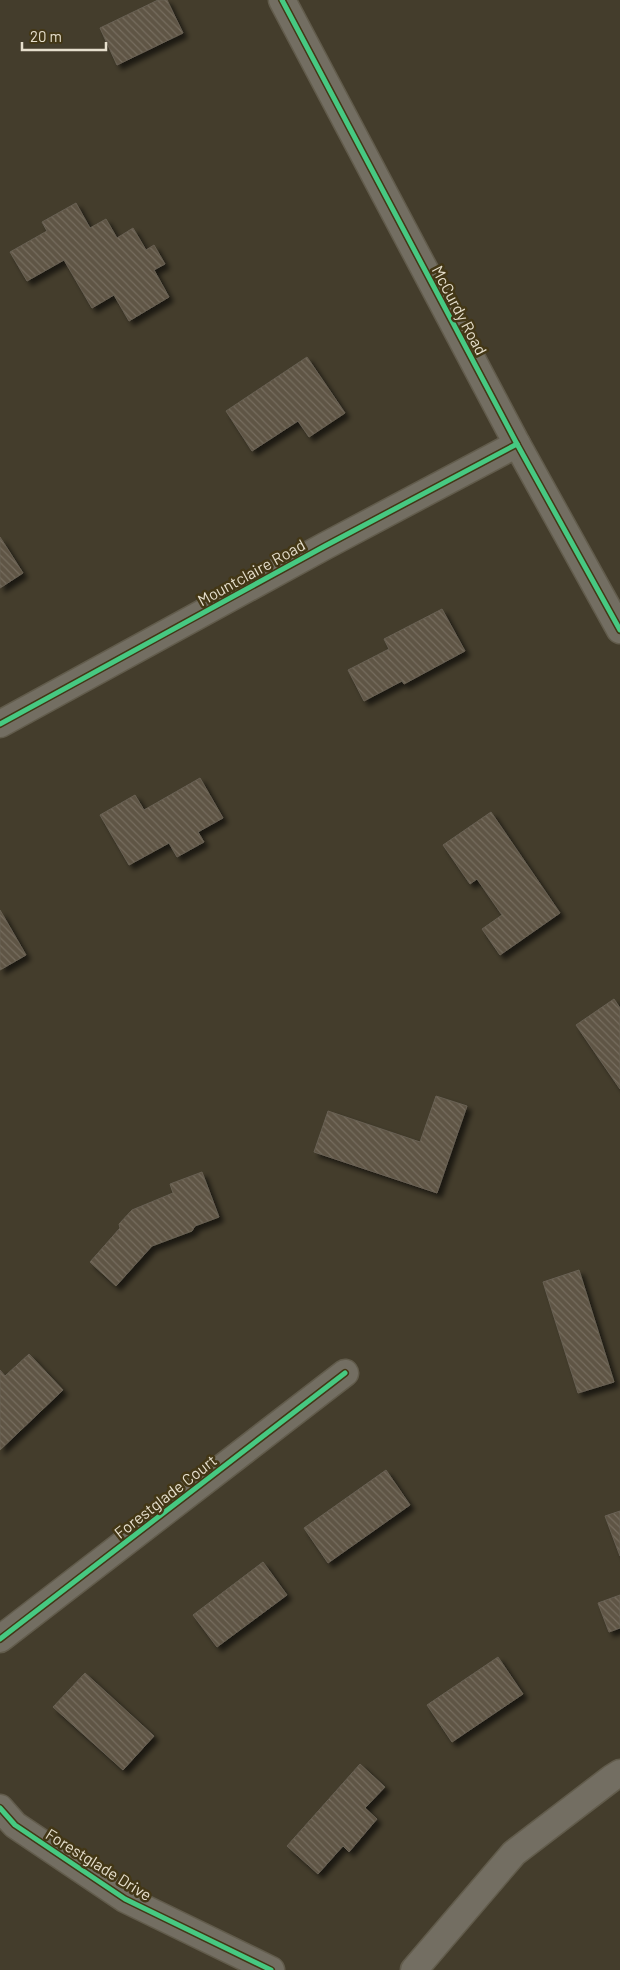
<svg xmlns="http://www.w3.org/2000/svg" width="620" height="1970" viewBox="0 0 620 1970" font-family="Barlow,sans-serif">
	<style>
		.building { fill: url(#building-back-hatch); stroke: #686053; filter: url(#shadow) }
		.lines { fill: none; stroke-linecap: round; stroke-linejoin: round }
		.street-casing { stroke: #625c4c; stroke-width: 29 }
		.street { stroke: #736e62; stroke-width: 26 }
		.cycleway-casing { stroke: #433716; stroke-width: 8 }
		.cycleway { stroke: #46c982; stroke-width: 5 }
		.labels { text-anchor: middle; dominant-baseline: central; stroke-width: 5; stroke-linejoin: round; paint-order: stroke }
		.street-label { font-size: 16px; fill: #e6dfcd; stroke: #433716 }
	</style>
	<defs>
		<pattern id="building-back-hatch" width="6" height="6" patternUnits="userSpaceOnUse" patternTransform="scale(1.25)"><rect width="6" height="6" fill="#5f5545"/><path d="M-1 5l2 2M0 0l6 6M5-1l2 2" fill="none" stroke="#766d5f"/></pattern>
		<filter id="shadow"><feDropShadow dx="4.5" dy="4.5" stdDeviation="2.5" flood-color="#0009"/></filter>
	</defs>
	<rect width="100%" height="100%" fill="#443d2c"/>
	<g class="building">
		<polygon points="158,0 167,0 183,33 117,65 100,28"/>
		<polygon points="76,203 90,228 106,219 117,238 133,228 146,250 154,245 165,264 154,270 169,297 129,321 114,295 92,308 64,260 27,281 10,252 47,231 42,222"/>
		<polygon points="307,357 345,413 309,437 298,421 252,451 226,411"/>
		<polygon points="0,537 23,573 0,588"/>
		<polygon points="442,609 465,651 404,684 402,681 364,701 348,670 389,649 384,639"/>
		<polygon points="200,778 223,818 198,832 204,842 177,857 169,843 129,865 100,815 135,795 144,810"/>
		<polygon points="491,812 560,913 500,955 482,929 502,915 477,879 470,884 443,845"/>
		<polygon points="0,910 26,955 0,970"/>
		<polygon points="614,999 620,1008 620,1089 576,1025"/>
		<polygon points="436,1096 467,1106 437,1193 314,1152 328,1111 420,1142"/>
		<polygon points="202,1172 219,1217 195,1226 192,1231 152,1246 116,1286 90,1262 120,1228 119,1224 132,1210 173,1193 170,1184"/>
		<polygon points="579,1270 614,1382 578,1393 543,1282"/>
		<polygon points="29,1354 63,1390 0,1450 0,1370 5,1376"/>
		<polygon points="386,1470 410,1505 328,1563 304,1528"/>
		<polygon points="620,1511 620,1556 605,1516"/>
		<polygon points="263,1562 287,1595 217,1647 193,1615"/>
		<polygon points="620,1595 620,1628 609,1632 598,1603"/>
		<polygon points="498,1657 523,1694 452,1742 427,1705"/>
		<polygon points="85,1673 154,1736 123,1770 53,1707"/>
		<polygon points="360,1764 385,1787 365,1808 377,1819 349,1852 343,1846 318,1874 287,1846"/>
	</g>
	<g class="lines">
		<g class="street-casing">
			<g id="street">
				<polyline points="282,0 517,444 620,630"/>
				<polyline points="0,724 325,546 517,444"/>
				<polyline points="0,1639 345,1373"/>
				<polyline points="0,1808 15,1825 125,1899 271,1970"/>
				<polyline points="414,1970 514,1853 612,1778 620,1773"/>
			</g>
		</g>
		<use href="#street" class="street"/>
		<g class="cycleway-casing">
			<g id="cycleway">
				<polyline points="282,0 517,444 620,630"/>
				<polyline points="0,724 325,546 517,444"/>
				<polyline points="0,1639 345,1373"/>
				<polyline points="0,1808 15,1825 125,1899 271,1970"/>
			</g>
		</g>
		<use href="#cycleway" class="cycleway"/>
	</g>
	<g class="labels">
		<g class="street-label">
			<text transform="translate(460 310) rotate(62)">McCurdy Road</text>
			<text transform="translate(251 572) rotate(-29)">Mountclaire Road</text>
			<text transform="translate(165 1496) rotate(-38)">Forestglade Court</text>
			<text transform="translate(99 1864) rotate(32)">Forestglade Drive</text>
		</g>
	</g>
	<path d="M22 42v8h84v-8" fill="none" stroke="#e6dfcd" stroke-width="2.5"/>
	<text x="30" y="42" font-size="15" fill="#e6dfcd" stroke="#433716" stroke-width="4" paint-order="stroke">20 m</text>
</svg>
